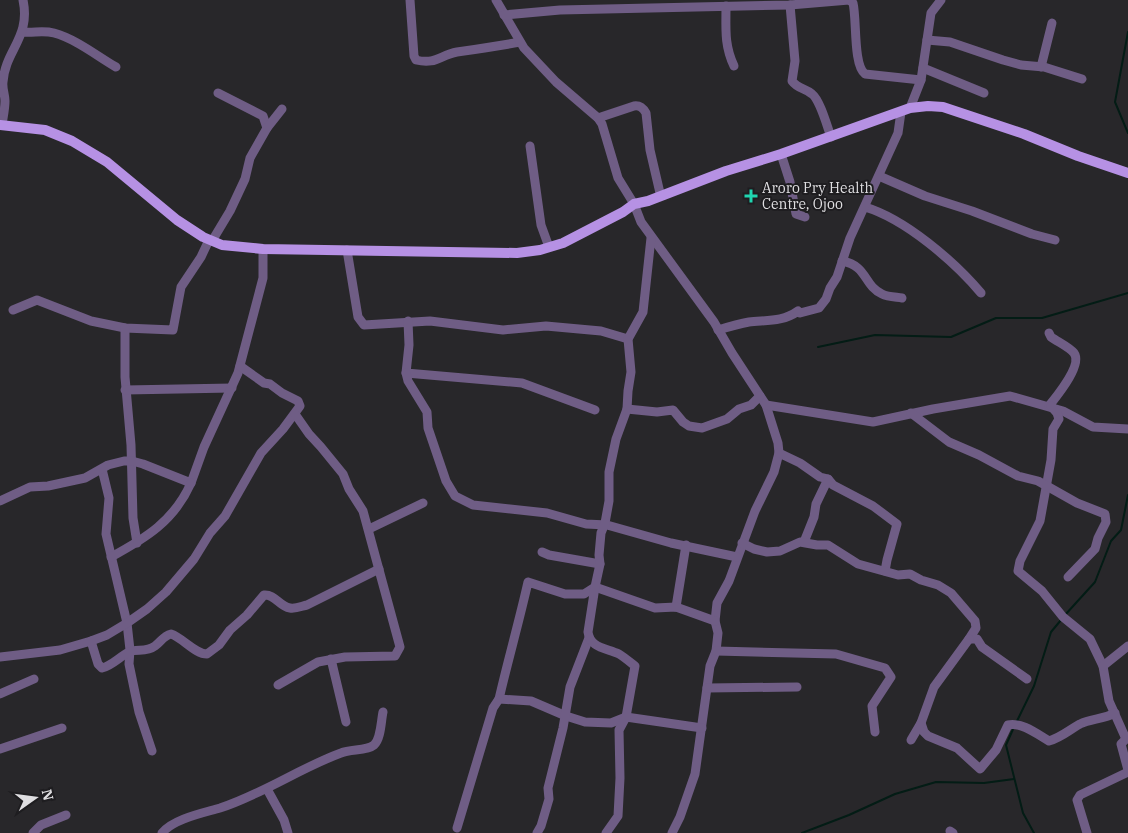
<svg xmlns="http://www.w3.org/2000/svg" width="1128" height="833" viewBox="0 0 1128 833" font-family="'IBM Plex Serif',serif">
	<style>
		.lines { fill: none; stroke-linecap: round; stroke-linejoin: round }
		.stream { stroke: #031c15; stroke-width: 2 }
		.minor { stroke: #6f5d85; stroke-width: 9 }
		.major { stroke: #b691e4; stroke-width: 10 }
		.poi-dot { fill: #20d5b0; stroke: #1e1d20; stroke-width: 2 }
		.labels { text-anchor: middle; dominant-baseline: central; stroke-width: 4; stroke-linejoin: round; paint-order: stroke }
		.poi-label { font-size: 14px; fill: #dfdee1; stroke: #1e1d20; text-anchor: start }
	</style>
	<rect width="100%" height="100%" fill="#28272a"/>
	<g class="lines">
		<g class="stream">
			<polyline points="1128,32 1115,102 1128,133"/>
			<polyline points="818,347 875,335 951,337 996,318 1042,318 1128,293"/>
			<polyline points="1065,615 1095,582 1111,541 1121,530 1128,495"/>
			<polyline points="1016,723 1034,686 1051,632 1061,620"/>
			<polyline points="1014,727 1006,745 1023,813 1034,833"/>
			<polyline points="802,833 849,815 895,794 936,782 984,783 1014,779"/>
		</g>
		<g class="minor">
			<path d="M410 0 414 56 416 60C436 65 440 55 457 52 478 49 499 46 520 42"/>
			<polyline points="496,0 524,48 556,82 598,118 602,124 618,178 634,204 641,222 714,322 732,353 766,405 778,443 779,453 774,472 755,511 729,581 717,603 715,621 718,633 716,651 710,666 695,774 680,817 672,833"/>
			<path d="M790 5 795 61 792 81C798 89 805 88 812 94 820 100 827 126 831 137"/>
			<path d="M726 6C726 28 724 45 734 66"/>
			<path d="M504 15 560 10 790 5 849 0 853 3C857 19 853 65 865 74L921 80"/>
			<path d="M23 32C34 33 43 30 54 33 76 39 97 56 116 67"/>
			<polyline points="927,40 950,42 1003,60 1021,65 1044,67 1082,79"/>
			<polyline points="1041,67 1052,23"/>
			<polyline points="923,68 984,93"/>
			<polyline points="218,93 263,116 267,128"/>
			<polyline points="910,108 921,80 931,13 941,0"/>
			<path d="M598 118 634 106C640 105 643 108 646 113L650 150 660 193 664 195"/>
			<path d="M2 125C3 117 5 109 5 101 5 95 2 88 3 82 5 50 31 38 23 0"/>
			<polyline points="530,146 541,225 549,247"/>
			<polyline points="781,154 790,182 796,214 805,217"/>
			<polyline points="879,176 925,196 972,211 1032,234 1055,240"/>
			<path d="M865 207C905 219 954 261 981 293"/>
			<polyline points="212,241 230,211 245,179 250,158 267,128 282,109"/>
			<polyline points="347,250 358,317 364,325 430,321 503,330 546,326 601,331 628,339"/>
			<path d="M842 261C868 266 863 285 882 294 888 297 896 297 902 298"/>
			<polyline points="13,310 37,300 91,321 125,328 173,330 181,287 201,257 209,240"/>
			<polyline points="408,321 409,345 406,373 522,383 595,410"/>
			<polyline points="125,328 125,377 131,445 133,518 137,543"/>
			<path d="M718 330C728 327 738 324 749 322 766 320 783 322 798 311L800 313 819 308 826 299 830 288 837 277 850 238 898 133 901 112"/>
			<polyline points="406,373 408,381 427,412 428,428 446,481 455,496 473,505 547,513 586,524 607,525 671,543 737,557"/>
			<polyline points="125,390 232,388"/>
			<polyline points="766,405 873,422 933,409 1010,396 1063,411 1093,427 1128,429"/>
			<path d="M1049 406C1056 397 1083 365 1074 353 1069 347 1058 342 1051 337L1049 333"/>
			<polyline points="1051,406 1057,413 1059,419 1053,429 1051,460 1040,521 1020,561 1018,571 1042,591 1063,617 1090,639 1103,666 1109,701 1126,739"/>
			<polyline points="627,409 657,412 673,410 683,422 689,426 702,428 727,419 739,409 751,405 760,396"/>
			<polyline points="911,413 949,442 979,455 1018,476 1038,481 1077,503 1105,514 1106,522 1098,538 1095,549 1068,577"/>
			<polyline points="779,453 800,463 820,477 828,479 833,485 873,506 897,524 887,560 885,571"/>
			<polyline points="102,469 109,498 106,534 127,623 130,650 129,664 139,712 152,751"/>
			<polyline points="0,501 30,487 48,486 85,478 108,465 124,461 132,461 143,464 191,483 204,447 238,373 263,278 263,249"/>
			<polyline points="369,529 423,503"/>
			<polyline points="804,542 814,517 816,504 828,479"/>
			<polyline points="742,543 754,549 767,552 780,551 800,542 817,545 828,545 858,564 898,575 910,574 921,580 938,585 951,593 975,621 976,628 969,639 977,639 982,647 1027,679"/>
			<polyline points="542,552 549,555 600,564"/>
			<path d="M111 557C146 538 174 521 191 483"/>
			<polyline points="676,607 686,545"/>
			<path d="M91 641 98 664 102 668C113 665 119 657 129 652 136 648 146 653 155 646 161 642 163 636 171 634 183 638 195 654 207 654L219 645 230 630 247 615 264 595C275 594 279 606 290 608 296 609 302 606 307 605L379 569"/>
			<polyline points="716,651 836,654 885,668 891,677 872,706 875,732"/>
			<polyline points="0,657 60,650 91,641 107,635 127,623 147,609 166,592 194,559 210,533 225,516 261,453 283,429 300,406 298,401 282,393 270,384 264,383 240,366"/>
			<polyline points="331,659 346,722"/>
			<polyline points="1103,666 1128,646"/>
			<polyline points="278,685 318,662 345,657 395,656 400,647 363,511 349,489 343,474 321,447 309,434 295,414"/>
			<polyline points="707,688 797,687"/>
			<polyline points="0,694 34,679"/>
			<path d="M499 699C508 660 519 622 528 582L565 594H584L595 587 655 608 676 607 715 621"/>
			<path d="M921 723 924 732 928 736 957 748 980 769 996 750 1008 725C1022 722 1037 734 1049 741 1062 737 1069 730 1080 724 1091 719 1104 719 1115 713"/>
			<polyline points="1128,737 1121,744 1128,770"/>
			<polyline points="911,740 921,723 934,687 969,639"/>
			<polyline points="0,749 62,728"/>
			<polyline points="267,789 284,820 288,833"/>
			<polyline points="457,828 493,708 499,699 531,701 566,716 585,722 611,723 626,717 702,728"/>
			<polyline points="950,831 953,833"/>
			<polyline points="33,833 41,825 66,815"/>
			<path d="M162 833C173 819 203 813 220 808 263 794 300 768 341 753 351 749 367 751 374 745 381 739 381 721 383 712"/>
			<polyline points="537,833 541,826 549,799 548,788 563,728 570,687 589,638"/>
			<path d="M606 833 618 816 620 778 619 730 626 717 635 666C630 662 624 657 619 654 606 648 590 648 588 632L595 587 600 564 599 555 601 533 605 523 609 501V472L616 439 627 409 628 391 631 372 628 339 643 312 651 238"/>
			<polyline points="1087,833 1077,800 1080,795 1128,772"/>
		</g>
		<polyline class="major" points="0,125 45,130 72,141 107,162 177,220 203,237 222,245 263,249 517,253 540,250 563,243 623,212 634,204 648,201 726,171 781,154 910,108 928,106 943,107 1024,134 1078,156 1128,173"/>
	</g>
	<path class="poi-dot" d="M748.5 188.5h5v5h5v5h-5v5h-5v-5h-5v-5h5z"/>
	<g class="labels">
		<g class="poi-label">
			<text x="762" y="188">Aroro Pry Health<tspan x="762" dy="16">Centre, Ojoo</tspan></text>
		</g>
	</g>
	<g transform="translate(35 798) rotate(76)" stroke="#1e1d20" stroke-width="4" paint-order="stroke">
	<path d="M0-4L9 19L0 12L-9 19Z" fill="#dfdee1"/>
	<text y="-8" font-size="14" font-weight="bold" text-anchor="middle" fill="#dfdee1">N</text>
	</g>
</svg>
